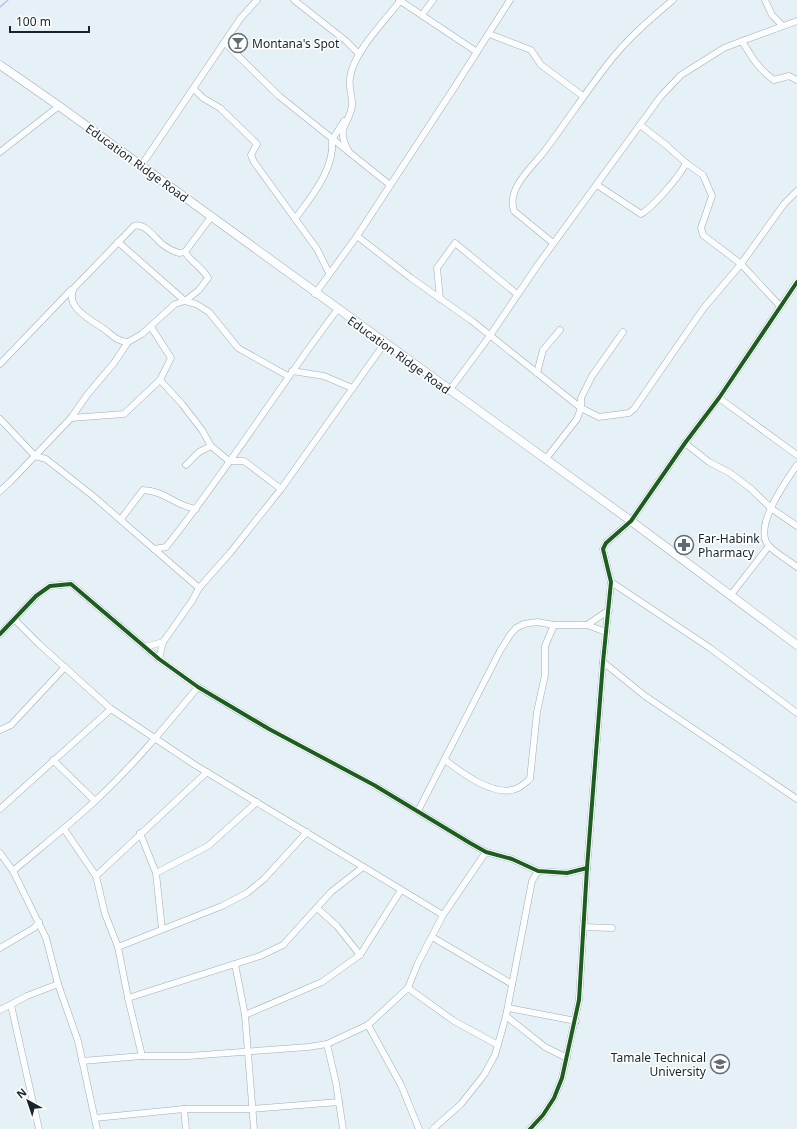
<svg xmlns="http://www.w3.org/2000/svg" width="797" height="1129" viewBox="0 0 797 1129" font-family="'Noto Sans',sans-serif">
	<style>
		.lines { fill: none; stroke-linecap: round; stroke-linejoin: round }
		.stream { stroke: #c4b8f2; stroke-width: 1.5 }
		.minor-casing { stroke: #a2acb2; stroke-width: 7 }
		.secondary-casing { stroke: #a2acb2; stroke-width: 9 }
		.minor { stroke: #fbfdfe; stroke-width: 6 }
		.secondary { stroke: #fbfdfe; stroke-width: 8 }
		.cycleway-casing { stroke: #fff; stroke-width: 6 }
		.cycleway { stroke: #1b5e20; stroke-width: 4 }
		.labels { text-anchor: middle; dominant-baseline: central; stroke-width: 3; stroke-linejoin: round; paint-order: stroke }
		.poi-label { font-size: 12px; fill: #18242a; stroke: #fff; text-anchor: start }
		.street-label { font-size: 12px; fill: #18242a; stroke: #fff }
	</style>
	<rect width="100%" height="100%" fill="#e6f1f7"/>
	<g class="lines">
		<polyline class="stream" points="0,7 8,0"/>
		<g class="minor-casing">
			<g id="minor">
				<polyline points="294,0 346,41 359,54"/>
				<polyline points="399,0 477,52"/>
				<polyline points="765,0 772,15 782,25"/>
				<polyline points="422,15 433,0"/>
				<path d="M797 21 742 41C751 56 759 70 774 80L789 76 797 80"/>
				<polyline points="489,34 531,50 541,65 583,96"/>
				<polyline points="225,43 279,96 390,185"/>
				<polyline points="194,89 203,98 220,108 257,144 251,155 254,162 317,249 329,273"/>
				<polyline points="640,125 666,145 686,163 703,175 712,196 701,228 703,235 741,264 780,306"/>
				<polyline points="0,152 59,106"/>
				<path d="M349 152C335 126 348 128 352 106 353 97 348 87 350 78 353 52 385 21 400 1"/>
				<polyline points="141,166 240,19 257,0"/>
				<path d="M597 185 641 214C653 207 680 176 686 163"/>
				<path d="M295 219C311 197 335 169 332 140L344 121"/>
				<polyline points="357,236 411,278 472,321 581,408 599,417 629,413 634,409 703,309 741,264 784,204 797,191"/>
				<polyline points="118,242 185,301"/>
				<path d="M553 243 514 211C506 187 534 166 546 149 567 121 586 92 607 65 626 40 649 20 673 0"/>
				<path d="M185 252C191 262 202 267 208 278L199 290 185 301"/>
				<polyline points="315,294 357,236 454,88 510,0"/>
				<polyline points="440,299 437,268 455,243 517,294"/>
				<path d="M128 342C118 342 112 335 104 329 91 320 64 307 74 288L134 226C144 222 155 238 162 244 167 248 173 251 179 253L185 252 211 217"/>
				<polyline points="0,364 71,290"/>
				<polyline points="292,371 324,376 352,388"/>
				<polyline points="537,373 543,350 560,330"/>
				<polyline points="160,380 182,404 202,430 211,446 229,461 244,461 281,489"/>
				<polyline points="449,391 489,337 537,266 661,96 681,75 724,48 742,41"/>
				<polyline points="719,398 797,455"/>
				<polyline points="71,418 124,414 160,380 171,358 151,327"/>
				<polyline points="0,419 35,456 46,459 93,496 154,549"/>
				<polyline points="685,443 709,462 730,473 750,488 772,509 797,526"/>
				<polyline points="545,460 577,419 581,408 581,398 592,376 623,332"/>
				<polyline points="186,465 199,452 211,446"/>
				<path d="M797 465C786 481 752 528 769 546 777 554 788 560 797 567"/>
				<polyline points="0,491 10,482 71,418 87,395 114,363 128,342 142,334 175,304 185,301 196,304 209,312 238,348 288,376"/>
				<path d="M121 519 143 490C165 491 176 506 196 509"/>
				<polyline points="611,582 710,648 797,713"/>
				<path d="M199 588 154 549 166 547C227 471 278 388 337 310"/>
				<polyline points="730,596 769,546"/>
				<polyline points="15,620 39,644 111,709 195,765 443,915"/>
				<polyline points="587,625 609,610"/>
				<polyline points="0,634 36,596 50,586 71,584 159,659 198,687 269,729 374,785 470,843 486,852 512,859 538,871 567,873 587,868"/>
				<polyline points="145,647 163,642"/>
				<polyline points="159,659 163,642 192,601 199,588 230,553 281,489 384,344"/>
				<polyline points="603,662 645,696 797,799"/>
				<polyline points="0,730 11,725 65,667"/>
				<polyline points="53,760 95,801"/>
				<path d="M445 760C462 773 496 799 518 788 522 786 526 782 530 779L537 712 545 675V646L554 625"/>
				<polyline points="0,809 111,709"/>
				<polyline points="418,811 500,651 510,635 516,628 524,624 537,622 554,625 587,625 606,632"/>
				<polyline points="64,829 96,876 105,914 118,947 128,998 142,1056"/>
				<polyline points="140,833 156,873 162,929"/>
				<polyline points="0,853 13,871 46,938 58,984 78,1041 97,1129"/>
				<path d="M13 871C40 848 68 826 94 802 132 767 165 727 198 687"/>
				<polyline points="156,873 208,846 257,802"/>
				<polyline points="96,876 207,772"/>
				<polyline points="317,908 337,926 360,955"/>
				<polyline points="583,927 612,928"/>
				<polyline points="432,937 512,984"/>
				<polyline points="118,947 222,906 247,893 264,879 307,832"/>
				<polyline points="0,948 34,928 39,922"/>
				<polyline points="235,964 245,1015 254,1129"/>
				<polyline points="408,988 454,1021 498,1045"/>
				<polyline points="128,998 260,956 283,945 331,892 363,867"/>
				<polyline points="11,1005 39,1129"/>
				<polyline points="508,1008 576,1021"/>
				<polyline points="0,1010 27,996 58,984"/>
				<polyline points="245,1015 322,982 360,955 401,890"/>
				<polyline points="506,1016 545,1047 567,1058"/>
				<polyline points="368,1025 401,1085 419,1129"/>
				<polyline points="327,1044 336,1083 343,1129"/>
				<polyline points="82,1061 142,1056 188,1056 308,1047 327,1044 368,1025 408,988 418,963 443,915 486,852"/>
				<polyline points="184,1109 186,1129"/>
				<polyline points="95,1118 184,1109 252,1109 339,1102"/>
				<polyline points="433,1129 461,1104 484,1075 495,1055 506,1016 532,881 538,871"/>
				<polyline points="530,1129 543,1115 554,1098 562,1078 579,1000 587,868 603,662 611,582 603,549 606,543 631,521 685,443 719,398 797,282"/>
			</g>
		</g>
		<g class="secondary-casing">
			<polyline id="secondary" points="0,65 59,106 631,521 797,645"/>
		</g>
		<use href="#minor" class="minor"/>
		<use href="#secondary" class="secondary"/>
		<g class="cycleway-casing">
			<g id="cycleway">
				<polyline points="0,634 36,596 50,586 71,584 159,659 198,687 269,729 374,785 470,843 486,852 512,859 538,871 567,873 587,868"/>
				<polyline points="530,1129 543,1115 554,1098 562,1078 579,1000 587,868 603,662 611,582 603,549 606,543 631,521 685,443 719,398 797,282"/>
			</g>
		</g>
		<use href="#cycleway" class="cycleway"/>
	</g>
	<defs>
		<g id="bar-ring" transform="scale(1)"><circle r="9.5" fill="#fff" stroke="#606c72" stroke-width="1.5"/><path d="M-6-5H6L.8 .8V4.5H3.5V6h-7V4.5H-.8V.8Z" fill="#606c72"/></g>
		<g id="pharmacy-ring" transform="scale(1)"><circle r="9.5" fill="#fff" stroke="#606c72" stroke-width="1.5"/><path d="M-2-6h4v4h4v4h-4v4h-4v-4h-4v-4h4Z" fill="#606c72"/></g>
		<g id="university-ring" transform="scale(1)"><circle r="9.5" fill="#fff" stroke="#606c72" stroke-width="1.5"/><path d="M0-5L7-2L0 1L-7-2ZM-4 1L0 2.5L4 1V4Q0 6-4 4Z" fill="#606c72"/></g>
	</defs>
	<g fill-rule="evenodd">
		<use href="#bar-ring" x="238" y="43"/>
		<use href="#pharmacy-ring" x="684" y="545"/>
		<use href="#university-ring" x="720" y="1064"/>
	</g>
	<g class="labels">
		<g class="poi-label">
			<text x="252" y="43">Montana's Spot</text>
			<text x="698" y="538">Far-Habink<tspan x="698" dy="14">Pharmacy</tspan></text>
			<text x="706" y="1057" text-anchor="end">Tamale Technical<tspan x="706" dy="14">University</tspan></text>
		</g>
		<g class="street-label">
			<text transform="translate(137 163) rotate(36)">Education Ridge Road</text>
			<text transform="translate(399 355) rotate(36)">Education Ridge Road</text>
		</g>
	</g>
	<g transform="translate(28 1101) rotate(320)" stroke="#ffffff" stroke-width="3" paint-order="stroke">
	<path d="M0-3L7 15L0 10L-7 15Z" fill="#18242a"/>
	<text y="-6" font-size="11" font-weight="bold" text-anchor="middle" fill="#18242a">N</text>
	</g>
	<path d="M10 26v6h79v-6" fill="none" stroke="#18242a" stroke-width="2"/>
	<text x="16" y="26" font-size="12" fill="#18242a" stroke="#ffffff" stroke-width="3" paint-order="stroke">100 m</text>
</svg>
